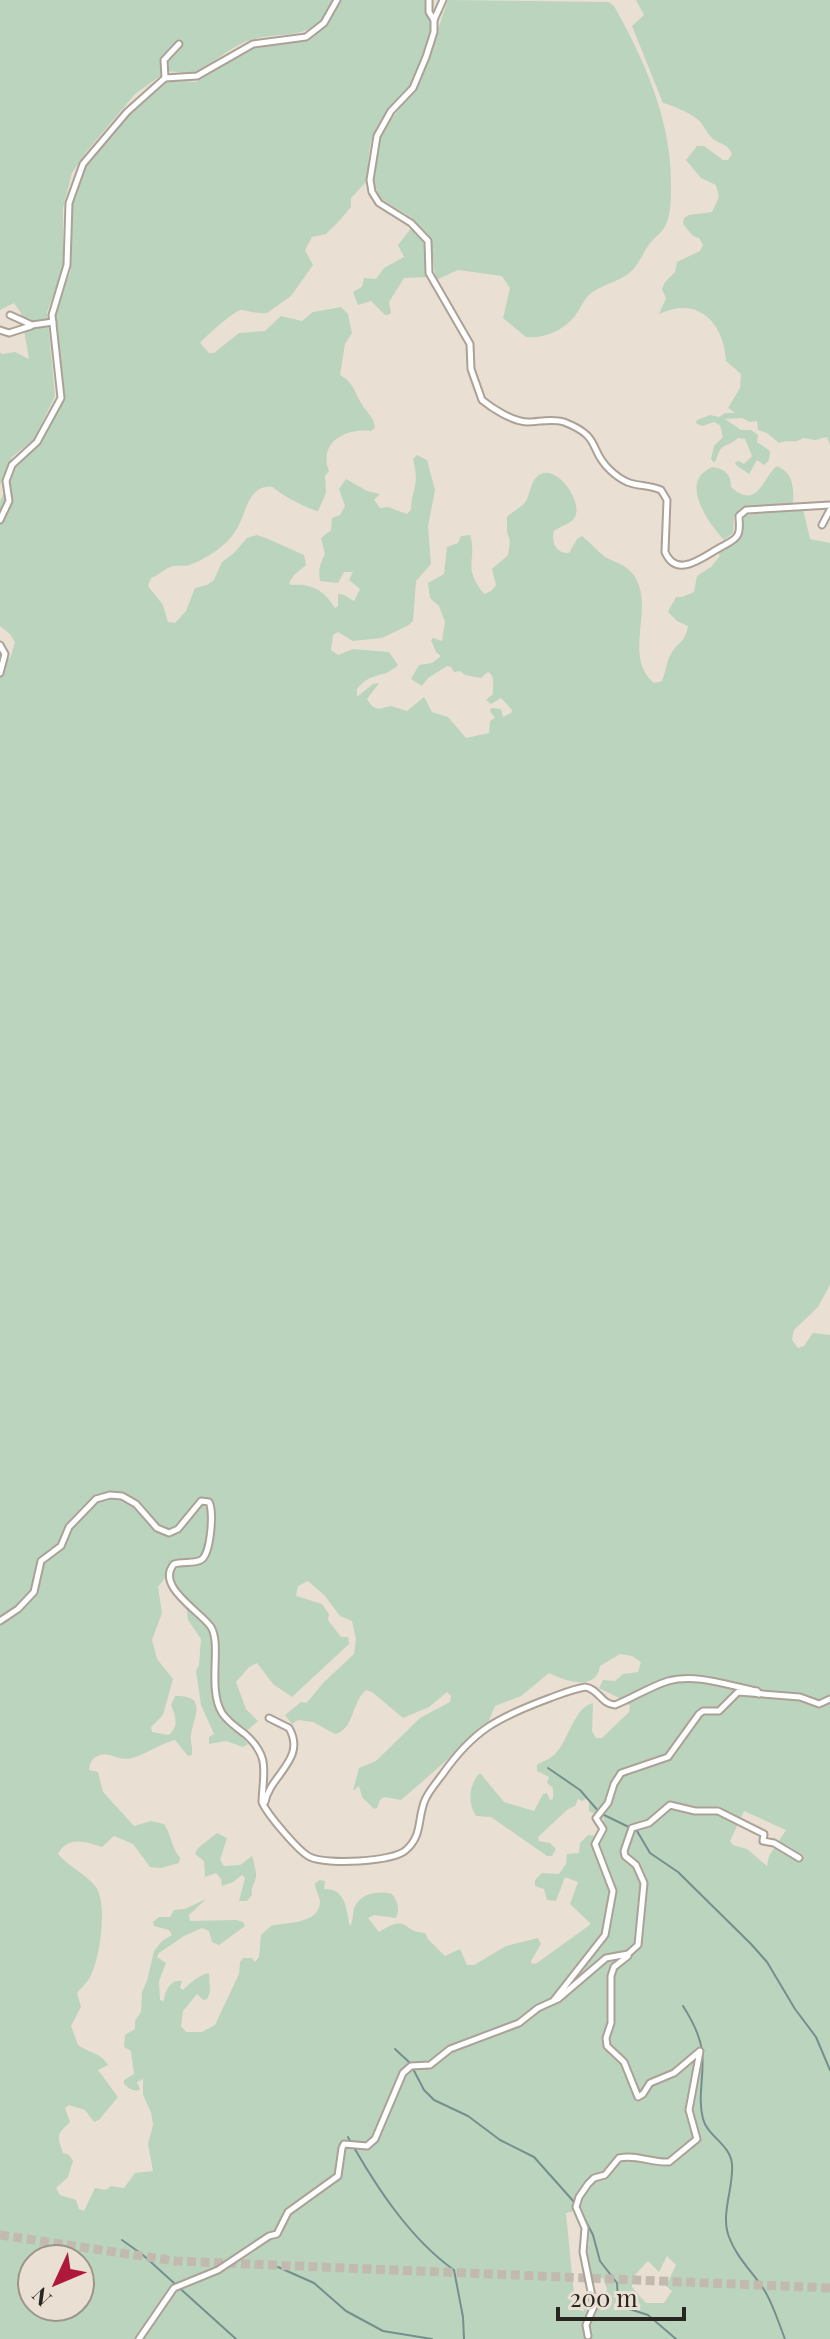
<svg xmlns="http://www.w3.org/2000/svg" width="830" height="2339" viewBox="0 0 830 2339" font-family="'Playfair Display',serif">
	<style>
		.green { fill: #bbd4be; fill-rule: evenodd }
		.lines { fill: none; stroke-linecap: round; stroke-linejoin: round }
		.stream { stroke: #74908e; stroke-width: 2 }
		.highway-tunnel { stroke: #c3baaf; stroke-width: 9; stroke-dasharray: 9 4.5; stroke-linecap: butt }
		.minor-casing { stroke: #aca196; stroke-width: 9 }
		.minor { stroke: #fff; stroke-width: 5 }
	</style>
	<rect width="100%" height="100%" fill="#eadfd3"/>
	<g class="green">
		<path d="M0 0H333C314 46 285 28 248 41 232 46 210 65 194 74L167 71 135 94 87 151 72 173 63 208V269L47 312 55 396 34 439 12 457 0 485V352L2 354 15 352 29 359 21 313 14 303 0 310Z"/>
		<path d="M340 0H427C427 12 434 26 432 36 428 53 420 72 410 87 399 102 384 113 375 131 368 146 368 163 368 180L351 198V207L340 220 326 234 312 237 305 250 313 265 291 296 267 313C258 314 250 311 241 310 235 310 205 337 200 343L209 353H214L239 333 265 331 281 316 302 321 313 312 341 307 348 314 352 333 345 344 340 375C354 383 354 391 361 403 367 413 374 417 375 428L371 431C346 428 318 442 329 471L325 476 326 493 318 511C310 510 279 494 273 487 247 484 247 514 236 530 228 545 207 558 192 564 186 567 179 565 173 566 165 568 159 575 151 578L148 586 163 605 168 622 175 623 186 611 195 588 207 585 214 580 222 562 234 553 247 538 257 535 266 538 304 555 306 565 294 575 289 583 291 585C312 583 324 590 335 608L338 606V594L344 595 354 601 360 589 349 580 353 572H344L338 583 320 581C318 569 320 564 325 554L321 538 331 530 332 518 340 515 345 506 339 489 346 479 367 491 380 494 374 500 380 508 388 507 407 514 411 510C412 486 420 487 413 459L417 455 427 460 435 490 428 526 431 564 416 581 413 621 407 626 382 638 353 641 338 632 333 635 331 650 338 655 353 649 389 652 398 665C385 679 370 671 357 689V697L373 684 379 683 367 699 372 706 378 709 391 706 407 711 424 697 432 712 448 717 466 738 489 733 490 721 495 718 490 711 491 708 501 709 503 717 511 713 512 710 501 698 491 704 486 700 493 694C492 687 496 676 488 672L481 678 465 675 460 671 454 672 451 667 447 666 428 678 422 686 411 679 419 665 432 663 441 656 436 652 431 640 433 638 442 641 445 622 439 606 430 598 428 583 444 574 447 547 458 543 461 536 470 535C478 562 461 565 484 594L491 591 496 585 492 569 508 555 510 541 507 532V517C512 512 523 506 526 501 531 492 531 478 541 474 558 466 583 502 575 517 571 524 560 526 554 531 551 542 556 554 569 553L577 539 582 536C590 542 597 551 605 557 616 563 628 565 635 577 655 609 622 656 654 683L662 681C666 672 666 662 671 654 678 641 684 645 688 626L677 621 668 612 676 597H682L694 592 697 576 711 567 720 556 718 552 736 540 743 515 803 509 810 539 830 543V1285L818 1307 794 1330 792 1340 798 1348 804 1346 813 1333 830 1335V2339H0V671L11 656 15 642 10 634 0 626V501L19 461 41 443 63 398 55 313 71 270 72 200 85 166 92 156 125 117 167 80 196 82 248 49 313 37 330 21ZM165 1578 186 1604 188 1620 201 1639 199 1665 196 1671 201 1705 214 1734 209 1737V1744L226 1741 243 1747 248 1744 238 1733 249 1729 258 1721 246 1709 236 1682 249 1667 257 1663 273 1684 292 1697 349 1644 348 1637H341L328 1620 329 1614 322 1604 296 1596 298 1586 308 1581 325 1596 340 1616 352 1621 356 1639 354 1654 323 1683 310 1699 306 1703 301 1702 285 1715 292 1724 298 1720 313 1722 335 1734C354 1730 351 1703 366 1690L372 1692 403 1718 429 1707 447 1692 451 1696 450 1702 420 1718 376 1761 359 1768 353 1791 359 1786 362 1797 374 1809 377 1808 380 1800 384 1797 401 1800 408 1794 487 1725 495 1706 521 1696 549 1673C565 1681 596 1692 600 1666L620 1654 632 1656 641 1662 638 1672 623 1674 615 1681 603 1680 599 1688 623 1700 630 1706 629 1712 602 1738H596L592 1731 593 1703C573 1708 569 1741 554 1755 549 1760 542 1761 537 1765V1771L549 1777 547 1783 553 1788V1799L550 1800 547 1793 543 1794 534 1811 504 1802 480 1773C469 1784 467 1803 476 1816L491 1817 547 1856H552L556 1849 550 1843 539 1841 538 1837 568 1809 575 1806 578 1799 582 1801 589 1797V1811L604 1819V1826L597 1836 588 1835 580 1843 579 1853 567 1854 566 1864 559 1874 542 1873 535 1880V1886L544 1889 547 1900 556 1901 565 1877 578 1882 570 1904 591 1924 537 1963 532 1964 531 1961 541 1944 538 1938 506 1946 474 1965H467L460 1949 445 1956 428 1939 425 1933C401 1932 409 1913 379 1932L368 1918 374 1915 396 1918C400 1909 398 1902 392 1894 379 1891 363 1892 355 1906 352 1912 354 1920 350 1926 346 1909 346 1888 324 1889L325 1881 320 1880 315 1883C315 1890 320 1896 320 1902 319 1925 284 1922 271 1926 270 1927 262 1934 261 1935L259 1957 255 1962 252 1958H243L240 1962 239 1974 215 2025 202 2032H186L181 2026 183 2011 197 1994 203 2000 207 1999 210 1992 209 1973C199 1975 191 1982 183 1990L180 1988 182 1981C170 1979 165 1991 164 2001L160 2000 159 1981 166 1963 157 1957 159 1953 184 1936 202 1928 209 1931 212 1942 219 1945 245 1926 243 1922 236 1920 190 1921 189 1915 206 1899 185 1909 174 1910 170 1917H159L153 1922 154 1926 169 1930 172 1935 162 1941 154 1951 147 1981 142 1992 141 2012 135 2021V2029L125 2035 124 2047 131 2051 134 2074 124 2080V2084L130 2089 137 2091 140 2089 137 2082 143 2079V2095L151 2112 153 2125 148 2144 153 2171 135 2173 124 2188 111 2186 106 2190 95 2188 84 2211 79 2209 76 2200 60 2195 56 2188 68 2177 73 2161 69 2155 63 2153C57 2135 56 2135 70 2122L65 2108 69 2105 85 2110 94 2122 99 2120 118 2097 98 2070 108 2065C100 2052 89 2053 78 2045L71 2026 81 2007 77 1993C81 1988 86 1984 89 1979 100 1961 108 1904 96 1887 86 1874 69 1867 58 1854 68 1835 86 1842 102 1847L114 1836 133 1844 150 1867 161 1868 179 1863 180 1858C171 1847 172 1836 164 1824L151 1821 134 1826 103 1792 98 1772 89 1770C90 1763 92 1757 100 1755 108 1752 117 1759 126 1759 141 1758 161 1743 175 1740L188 1756 192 1755C193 1747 190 1742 191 1735 193 1718 209 1695 175 1696L171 1705C176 1717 179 1726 169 1735L152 1732 151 1727 163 1715 173 1679 157 1659 152 1640 162 1613 158 1587ZM744 1811 786 1830 769 1856 767 1866 747 1849 733 1845 730 1841ZM579 2210 589 2244 585 2250 592 2277 603 2278 607 2289 603 2303 589 2304 586 2296 574 2295 566 2213ZM667 2256 676 2265 666 2286 672 2291 664 2303H646L632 2287V2278L648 2261 659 2272ZM32 2259H80V2307H32Z"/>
		<path d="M448 0 609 2 614 6C645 61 672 122 671 186 671 198 671 211 667 222 663 233 654 237 648 246 643 253 640 261 635 267 624 282 602 283 589 295 583 301 580 309 575 316 564 330 544 339 526 337L503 318 510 288 502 276 458 270 436 280 429 236 411 217 380 198 374 184V175L380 135 421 79Z"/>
		<path d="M636 0H830V445L827 437 815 440 803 438C796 444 788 439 779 443L767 433 758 430 757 421 750 422 742 418 725 419 741 430H751L758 435 757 442 770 451 769 460 764 465 757 460 749 474 736 465 735 462 739 461 744 464 752 456 745 439 738 438C726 449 721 441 716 461L713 462 711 459 714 446 723 437 720 425 714 422 702 426 696 423 697 420 710 415 719 417 725 413H735L728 408 740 388 741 374 726 361C724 323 698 295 659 314L666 298 662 289 665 282 675 272 677 262 700 251 703 245 699 238 693 236 683 224 684 218 689 215 712 212 719 197 716 185 701 178 686 160 697 146H704L723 160H728L732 154C728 144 722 145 713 139 707 134 703 123 697 119 692 114 672 105 663 103L632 26 644 15Z"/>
		<path d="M412 227C427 243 429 256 430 277L404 278 389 302 391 313 388 315H385L371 301 358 305 353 292 362 287 364 278 376 279 384 268 404 257 398 245Z"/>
		<path d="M777 466C793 473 794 487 793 503L740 509 734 517 733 533 724 540C709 524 677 480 713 467 725 469 731 474 731 487 758 511 762 478 777 466Z"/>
		<path d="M217 1833 227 1838 220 1860 224 1866 240 1865 252 1856C254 1862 255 1868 256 1873 257 1882 250 1886 252 1895L247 1901H239L245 1878 242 1875 233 1882 222 1886 221 1879 216 1873 205 1877 204 1861 195 1854 198 1848Z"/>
	</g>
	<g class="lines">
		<g class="stream">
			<polyline points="548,1768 580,1790 600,1813 637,1831 650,1853 678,1872 751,1944 767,1962 795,2009 816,2037 830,2070"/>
			<path d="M683 2006C692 2020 700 2035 702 2051 705 2074 697 2096 703 2119 708 2137 730 2144 732 2164 734 2188 720 2214 729 2237 737 2259 755 2274 766 2293 774 2307 779 2324 785 2339"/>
			<polyline points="395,2049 410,2063 424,2090 434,2100 468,2116 500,2140 534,2157 575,2203"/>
			<path d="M348 2137C375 2185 409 2238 454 2270L463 2317 464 2339"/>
			<polyline points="581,2212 593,2235 600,2261 617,2283 618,2302 623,2307 648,2315 676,2339"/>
			<polyline points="122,2240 143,2255 236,2339"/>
			<polyline points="278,2267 314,2283 346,2311 383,2331 432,2339"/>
		</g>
		<polyline class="highway-tunnel" points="0,2235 175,2261 830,2288"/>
		<g class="minor-casing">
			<g id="minor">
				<polyline points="429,0 429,12 434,20"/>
				<path d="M443 0 434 20V32L426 57 413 88 391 111 377 136 370 180 372 192 379 203 411 223 428 241 429 273 470 344 471 369 482 400C493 409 512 421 527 422 539 422 552 418 564 422 603 437 588 450 610 470 631 490 641 482 661 490L667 500 665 552C677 580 704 556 721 547 726 544 734 541 737 536 741 531 739 522 739 516L746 510 830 505"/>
				<polyline points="165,78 164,60 179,44"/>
				<polyline points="10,315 32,325 53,322"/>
				<polyline points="0,330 9,333 31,326"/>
				<polyline points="0,520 9,501 6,481 12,465 37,442 61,398 52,315 67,265 69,203 83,164 127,112 165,78 197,76 253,44 306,37 324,23 337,0"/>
				<polyline points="822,525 830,510"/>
				<polyline points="0,645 5,654 0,673"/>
				<path d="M0 1621 18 1609 34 1592 41 1561 61 1546 69 1527 96 1499 110 1495 122 1496 136 1504 157 1528 169 1533 178 1529 201 1501 209 1502C214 1511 211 1554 201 1560 194 1564 182 1561 174 1564 155 1586 200 1611 211 1627 222 1645 207 1688 222 1713 227 1721 237 1728 245 1734 271 1757 263 1772 262 1802 267 1814 299 1852 310 1857 326 1865 393 1862 406 1850 423 1835 417 1819 425 1800 429 1791 436 1783 442 1775 474 1729 499 1717 550 1698 561 1694 573 1689 585 1687 599 1689 601 1704 615 1705 633 1698 649 1687 668 1681 696 1673 730 1686 757 1691L759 1694"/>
				<path d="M265 1802C270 1775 307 1759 289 1728L269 1718"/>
				<polyline points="554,2000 605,1935 613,1891 595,1844 603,1829 596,1818 608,1803 614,1784 621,1773 668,1757 699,1714 703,1711 719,1711 738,1692 800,1697 819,1704 830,1699"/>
				<path d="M588 2336 586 2325 594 2306 583 2252 585 2228 576 2207 579 2197 588 2184 594 2178 605 2175 619 2158C636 2154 651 2163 669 2162L697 2139 689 2110 700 2051 674 2073 650 2083 643 2094 638 2097 624 2062 607 2046 606 2038 611 2023V1976L614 1967 628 1956"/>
				<polyline points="139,2339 174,2288 218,2270 269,2236 277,2234 288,2212 338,2176 342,2148 344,2144 367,2146 375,2139 403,2073 411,2066 430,2065 450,2049 519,2023 538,2008 558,1999 606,1958 628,1954 638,1945 644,1883 636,1865 625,1856 624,1851 632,1828 649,1823 670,1805 695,1811 718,1811 764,1834 763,1841 774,1843 799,1858"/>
			</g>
		</g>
		<use href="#minor" class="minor"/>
	</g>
	<g transform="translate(56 2283) rotate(226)"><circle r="38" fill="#eadfd3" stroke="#9d958b" stroke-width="2"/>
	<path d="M0-6L14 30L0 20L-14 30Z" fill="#ad183b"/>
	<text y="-12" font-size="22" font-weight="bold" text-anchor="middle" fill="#292520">N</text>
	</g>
	<path d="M558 2307v12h126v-12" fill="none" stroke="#292520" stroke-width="4"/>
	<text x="570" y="2307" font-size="24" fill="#292520" stroke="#eadfd3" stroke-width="6" paint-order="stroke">200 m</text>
</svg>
